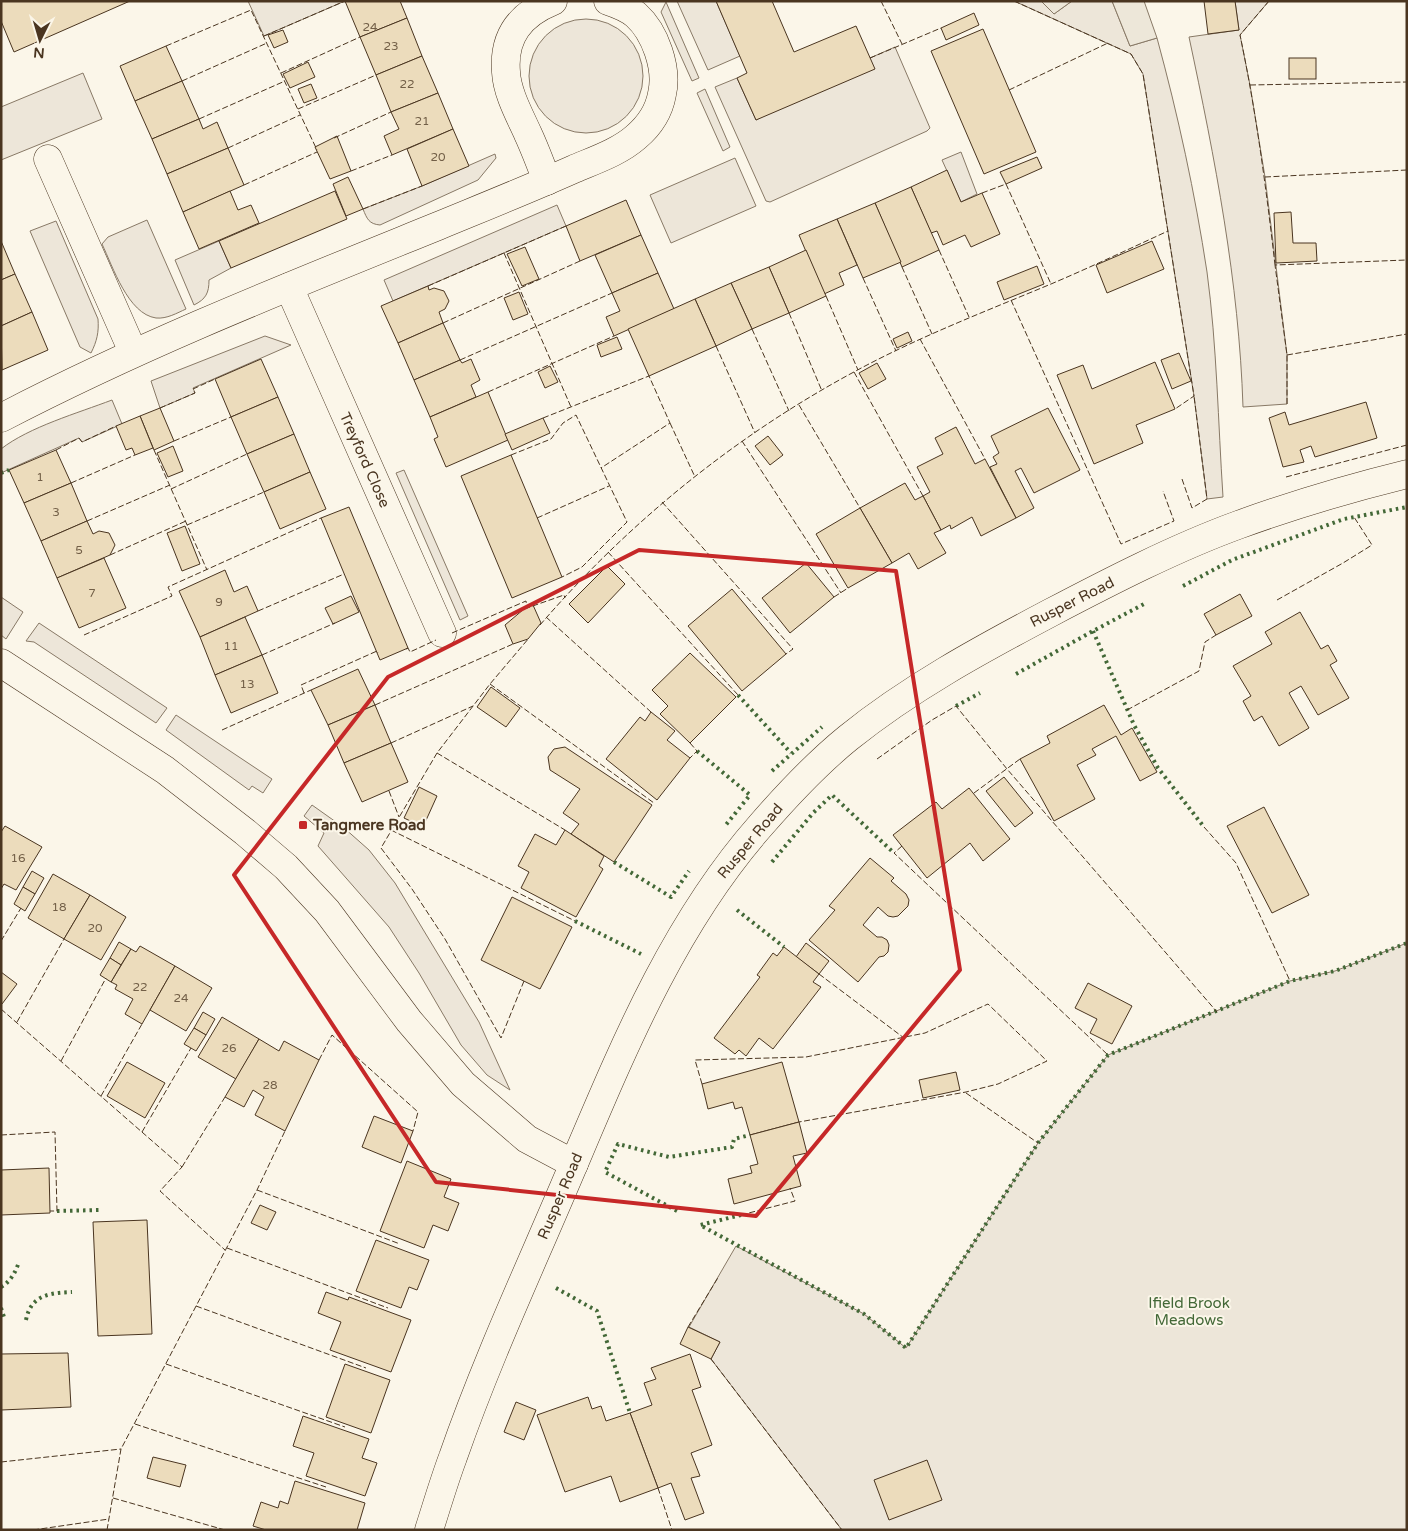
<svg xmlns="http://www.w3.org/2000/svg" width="1408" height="1531" viewBox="0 0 1408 1531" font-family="'Varela Round',sans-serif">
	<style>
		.green { fill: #ede6d9; stroke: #887966 }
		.parking { fill: #ede7d9; stroke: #887966 }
		.building { fill: #ecdcbc; stroke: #4a3520 }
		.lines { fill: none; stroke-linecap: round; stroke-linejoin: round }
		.minor-casing { stroke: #4a3520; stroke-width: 29 }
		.minor { stroke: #fbf6e9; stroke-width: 28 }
		.hedge { stroke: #436837; stroke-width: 4; stroke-dasharray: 2.5 4; stroke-linecap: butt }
		.fence { stroke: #4a3520; stroke-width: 1; stroke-dasharray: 6 2.5; stroke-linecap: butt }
		.marked { fill: none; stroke: #c62828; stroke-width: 4; stroke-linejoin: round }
		.poi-dot { fill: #c62828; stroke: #fbf6e9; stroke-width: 2 }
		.labels { text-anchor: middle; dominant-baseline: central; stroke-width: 4; stroke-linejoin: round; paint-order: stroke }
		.number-label { font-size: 12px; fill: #725f47 }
		.street-label { font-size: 15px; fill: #4a3520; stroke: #fbf6e9 }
		.poi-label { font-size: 15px; font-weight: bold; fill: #4a3520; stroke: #fbf6e9; text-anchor: start }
		.park-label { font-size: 15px; fill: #436837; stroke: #fbf6e9 }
	</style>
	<rect width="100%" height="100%" fill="#fbf6e9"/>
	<g class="green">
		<polygon points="248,1 345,1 264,36"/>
		<polygon points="677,1 716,1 740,56 708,70"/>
		<path d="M1014 1H1041L1054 14 1072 1H1112L1130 46 1157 38C1178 115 1195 193 1207 272 1217 346 1218 422 1223 497L1207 499 1194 396 1143 74 1131 54Z"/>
		<path d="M1235 1H1269L1240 35 1250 85 1265 177 1287 355V404L1243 407C1239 282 1215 159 1189 37L1239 30Z"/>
		<polygon points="666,2 699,78 692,81 661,12"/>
		<circle cx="586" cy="76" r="57"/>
		<polygon points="895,47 930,128 927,131 770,202 766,201 715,87 737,78 756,120 870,58"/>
		<polygon points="83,73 102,119 1,160 1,107"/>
		<polygon points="705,89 730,147 723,151 697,93"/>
		<polygon points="961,152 977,194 961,202 942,160"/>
		<path d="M495 154 496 158 478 180 380 225C369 224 367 219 363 209L422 186Z"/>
		<polygon points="735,158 756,206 671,243 650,195"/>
		<polygon points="557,205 566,226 393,301 384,280"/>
		<path d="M147 220 186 309C177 313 167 319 156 318 128 314 113 267 102 244L108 237Z"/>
		<path d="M56 221 98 319C99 332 97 341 91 353L80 347 30 231Z"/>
		<path d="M219 241 231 268 209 280C209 293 206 299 194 305L175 260Z"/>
		<polygon points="265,336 291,345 193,388 195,393 160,408 151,381"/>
		<path d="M112 400 122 424 82 442 79 438 1 473V449C29 427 78 413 112 400Z"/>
		<polygon points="404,470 468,616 460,620 396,473"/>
		<polygon points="1,597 23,612 6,639 1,635"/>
		<polygon points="39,623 167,708 156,723 34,642 26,641"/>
		<polygon points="176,715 272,779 263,793 252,786 249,790 166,730"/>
		<polygon points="312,805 343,827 369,850 395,883 479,1022 510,1090 487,1075 461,1045 419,973 389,927 318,846 324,833 304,816"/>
		<polygon points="1407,943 1407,1530 842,1530 711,1359 720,1342 689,1327 736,1246 864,1314 906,1348 1038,1143 1108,1055 1290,981 1335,971"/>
	</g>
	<g class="parking">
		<polygon points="1041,1 1072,1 1054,14"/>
		<polygon points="1112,1 1144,1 1157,38 1130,46"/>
	</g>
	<g class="building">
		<polygon points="1,1 130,1 14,52 1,21"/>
		<polygon points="345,1 400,1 407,18 360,37"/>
		<polygon points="716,1 772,1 794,52 856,26 875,69 756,120 737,78 747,73"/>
		<polygon points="1204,1 1235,1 1239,30 1208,34"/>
		<polygon points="974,13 979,25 946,40 941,28"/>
		<polygon points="407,18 422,56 376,75 360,37"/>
		<polygon points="983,29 1036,152 984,174 931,51"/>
		<polygon points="283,30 288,42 274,48 268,35"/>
		<polygon points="166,46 182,81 135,101 120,66"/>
		<polygon points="422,56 438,93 391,112 376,75"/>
		<rect x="1289" y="58" width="27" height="21"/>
		<polygon points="308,62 315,77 290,88 283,74"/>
		<polygon points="182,81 199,119 152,139 135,101"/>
		<polygon points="311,84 317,98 304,103 298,89"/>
		<polygon points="438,93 453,129 392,155 384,136 399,129 391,112"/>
		<polygon points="199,119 203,129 217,122 228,148 167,174 152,139"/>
		<polygon points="453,129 469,166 422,186 407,149"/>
		<polygon points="337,136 351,171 330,179 315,147"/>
		<polygon points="228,148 244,185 183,212 167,174"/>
		<polygon points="1037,157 1042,168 1006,184 1000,172"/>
		<polygon points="947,170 961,202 982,193 1000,234 971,247 965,235 943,245 937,231 931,233 911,187"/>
		<polygon points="348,177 363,209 346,216 333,184"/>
		<polygon points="911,187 939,250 902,267 875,203"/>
		<polygon points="230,191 238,210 251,205 259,223 199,249 183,212"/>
		<polygon points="335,191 347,219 231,268 219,241"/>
		<polygon points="626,200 641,235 580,261 566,226"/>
		<polygon points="875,203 901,262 863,278 837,219"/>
		<polygon points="1291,212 1293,243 1316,243 1317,261 1276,263 1274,213"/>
		<polygon points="837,219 857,265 839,273 844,285 824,294 799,235"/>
		<polygon points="641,235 658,273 612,293 595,255"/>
		<polygon points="1,241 15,274 1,280"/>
		<polygon points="1152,241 1164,269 1107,293 1096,265"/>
		<polygon points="525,247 539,279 522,286 507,254"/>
		<polygon points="806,250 826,296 789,313 769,267"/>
		<polygon points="1037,266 1044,284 1004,300 997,282"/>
		<polygon points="769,267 789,313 752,329 731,283"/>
		<polygon points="658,273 674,309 614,336 606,317 620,311 612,293"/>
		<polygon points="15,274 32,312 1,326 1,280"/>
		<polygon points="731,283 752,329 716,346 695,299"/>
		<polygon points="428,286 429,290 434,288 444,291 449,301 445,309 439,312 443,323 398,343 381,306"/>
		<polygon points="519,292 528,314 513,320 504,298"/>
		<polygon points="695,299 716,346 649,376 628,329"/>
		<polygon points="32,312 48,350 2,370 1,326"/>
		<polygon points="443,323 460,360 414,380 398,343"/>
		<polygon points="908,332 912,341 897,348 893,339"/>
		<polygon points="617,337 622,349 601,357 597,345"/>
		<polygon points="1179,353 1191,381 1172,389 1161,360"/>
		<polygon points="261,359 278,397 231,417 215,379"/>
		<polygon points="471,359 480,380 471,385 476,397 430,417 414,380 460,360 462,363"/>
		<polygon points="1155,362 1175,409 1136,425 1143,443 1094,464 1057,375 1083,365 1092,389"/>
		<polygon points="877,363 886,379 868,389 859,373"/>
		<polygon points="550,366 558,382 545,388 538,372"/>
		<polygon points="488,392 508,440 446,467 434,439 438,437 430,417"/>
		<polygon points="278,397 294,434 247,454 231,417"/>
		<polygon points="1366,402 1377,438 1315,457 1311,446 1300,450 1304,462 1283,467 1269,418 1285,412 1289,425"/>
		<polygon points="160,408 174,441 154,450 140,416"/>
		<polygon points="1048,408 1080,470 1034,493 1021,468 1015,471 1034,508 1016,518 990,467 997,464 993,457 999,453 991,436"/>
		<polygon points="140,416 153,448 135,455 132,448 126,450 116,426"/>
		<polygon points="543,418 550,433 512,450 505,434"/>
		<polygon points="956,427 975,464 985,459 1016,518 981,536 972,517 951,529 950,525 941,530 923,496 930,492 917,467 943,454 935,438"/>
		<polygon points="294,434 310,472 264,492 247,454"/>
		<polygon points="768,436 783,455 770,465 755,446"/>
		<polygon points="173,446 183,471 168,477 157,453"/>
		<polygon points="56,450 71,483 24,503 9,470"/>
		<polygon points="511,455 562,577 512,598 461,476"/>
		<polygon points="310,472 326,509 280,529 264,492"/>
		<polygon points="71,483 87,521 41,541 24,503"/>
		<polygon points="905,483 915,500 923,496 941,530 934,533 946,553 918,569 909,553 892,563 860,508"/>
		<polygon points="349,507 408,648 380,660 321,518"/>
		<polygon points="860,508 892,563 848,588 816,534"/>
		<polygon points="87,521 93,534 99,531 109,533 115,545 110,555 57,578 41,541"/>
		<polygon points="185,526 200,564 182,571 167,533"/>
		<polygon points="104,558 126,608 79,628 57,578"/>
		<polygon points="806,563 834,597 790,633 762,598"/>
		<polygon points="607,566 625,584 588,623 569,604"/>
		<polygon points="225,570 234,592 247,586 258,611 200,637 179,591"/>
		<polygon points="732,589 786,654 742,691 688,626"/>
		<polygon points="1240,594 1252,616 1216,635 1204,614"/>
		<polygon points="351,596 359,612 333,624 325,608"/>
		<polygon points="533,605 541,623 528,639 513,644 505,625 524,609"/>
		<polygon points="1300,612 1321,649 1328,645 1337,661 1330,665 1349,698 1318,715 1301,686 1289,693 1309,728 1279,746 1262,716 1254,721 1243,701 1251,696 1233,666 1272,644 1265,632"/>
		<polygon points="245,617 262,655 215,675 200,637"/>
		<polygon points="690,653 736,697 690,743 660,714 668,706 652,690"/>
		<polygon points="262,655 278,693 231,713 215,675"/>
		<polygon points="358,669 375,705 328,725 311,690"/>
		<polygon points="491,687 520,708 506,727 477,707"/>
		<polygon points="375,705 391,743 344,763 328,725"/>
		<polygon points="1104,705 1121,735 1132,728 1157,772 1140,781 1116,736 1092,749 1096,755 1077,765 1095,799 1054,821 1020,759 1050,743 1047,736"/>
		<polygon points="651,712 675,731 667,740 690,758 657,800 606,759 640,717 645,721"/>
		<polygon points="391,743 408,782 362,802 344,763"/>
		<polygon points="565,747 652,805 614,862 571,834 579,824 563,813 580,789 550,770 548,757 554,749"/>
		<polygon points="1004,777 1033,813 1015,827 986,791"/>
		<polygon points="419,787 437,796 423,827 404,818"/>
		<polygon points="969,788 1010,839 983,861 970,843 927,878 893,835 936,802 942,809"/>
		<polygon points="1264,807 1309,895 1272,913 1227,826"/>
		<polygon points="5,826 42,847 16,890 4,884 1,889 1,832"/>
		<polygon points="565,830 604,856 599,866 603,869 576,917 521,888 529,872 518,866 535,834 556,845"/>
		<polygon points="870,858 894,878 891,881 906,894 909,900 908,906 898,916 893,917 888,916 878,907 863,925 877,937 882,937 887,940 889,945 888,952 884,956 879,957 858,982 809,940 835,910 829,906"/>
		<polygon points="32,871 44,878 35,894 23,887"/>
		<polygon points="53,874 90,895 64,939 28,918"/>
		<polygon points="23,887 35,894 25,911 14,904"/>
		<polygon points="90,895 126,917 101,960 64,939"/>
		<polygon points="512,897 572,927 540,989 481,960"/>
		<polygon points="119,942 131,949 121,965 110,958"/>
		<polygon points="806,943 829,961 819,974 796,957"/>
		<polygon points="140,946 175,966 142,1024 125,1014 133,999 115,989 117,985 111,982 131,949 136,952"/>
		<polygon points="784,947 819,974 813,982 821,987 773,1049 759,1038 746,1056 739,1050 735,1054 714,1038 760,977 757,975 773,953 777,956"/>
		<polygon points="110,958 121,965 111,982 100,975"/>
		<polygon points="175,966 212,988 186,1031 150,1010"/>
		<polygon points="1,972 17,984 2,1004 1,1004"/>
		<polygon points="1088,983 1132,1006 1112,1044 1090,1033 1097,1019 1075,1008"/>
		<polygon points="203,1012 215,1019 206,1035 194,1028"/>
		<polygon points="222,1017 259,1039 236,1079 198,1057"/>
		<polygon points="194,1028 206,1035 196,1051 184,1044"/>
		<polygon points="259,1039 279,1051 284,1041 319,1060 285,1131 255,1115 264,1097 253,1090 244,1107 225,1097"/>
		<polygon points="127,1062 165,1083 145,1118 107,1096"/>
		<polygon points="782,1062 799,1122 750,1135 742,1107 735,1109 733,1102 708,1109 702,1084"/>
		<polygon points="956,1072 960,1090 923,1098 919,1080"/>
		<polygon points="374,1116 413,1131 401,1163 362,1147"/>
		<polygon points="799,1122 807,1153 793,1156 801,1186 734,1204 728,1179 752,1173 750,1166 758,1164 750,1135"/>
		<polygon points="407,1161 451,1179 444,1197 459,1203 448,1231 433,1225 424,1248 380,1231"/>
		<polygon points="49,1168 50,1213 1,1215 1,1170"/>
		<polygon points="260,1205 276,1212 267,1230 251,1223"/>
		<polygon points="147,1220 152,1334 98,1336 93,1222"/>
		<polygon points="376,1240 429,1260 417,1290 409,1287 401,1308 356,1291"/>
		<polygon points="326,1292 348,1300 349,1297 411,1320 391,1372 330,1350 341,1322 318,1313"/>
		<polygon points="688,1327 720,1342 711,1359 680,1344"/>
		<polygon points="68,1353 71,1407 1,1410 1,1354"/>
		<polygon points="690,1354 701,1387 692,1390 712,1445 691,1453 700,1476 691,1478 704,1513 685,1520 671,1483 658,1488 630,1413 652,1405 644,1383 656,1379 651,1368"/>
		<polygon points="345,1364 390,1380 371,1433 326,1417"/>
		<polygon points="588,1397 592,1409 601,1406 606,1421 630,1413 658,1488 620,1502 611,1476 565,1492 537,1415"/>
		<polygon points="516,1402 536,1410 524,1440 504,1432"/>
		<polygon points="303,1416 369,1439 362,1458 377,1463 365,1496 306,1476 314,1453 293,1446"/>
		<polygon points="153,1457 186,1465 180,1487 147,1478"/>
		<polygon points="927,1460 942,1500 889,1520 874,1480"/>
		<polygon points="295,1481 365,1503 357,1530 266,1530 253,1526 261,1502 278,1508 280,1501 288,1504"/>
	</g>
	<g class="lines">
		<g class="minor-casing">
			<g id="minor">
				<polyline points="48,159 133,352"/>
				<path d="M547 181C541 165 535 149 528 134 520 116 507 93 506 72 503 36 521 14 553 1"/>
				<polyline points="289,287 442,633"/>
				<path d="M1 418C143 344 290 286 438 226 484 207 529 189 574 169 595 160 619 152 636 137 649 126 659 111 662 94 668 68 655 32 636 15 629 9 617 4 608 1"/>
				<polyline points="1,663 165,770 245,832 286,867 327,911 409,1021 463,1084 527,1139 574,1164"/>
				<path d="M429 1530C437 1505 444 1481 453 1457 485 1365 526 1276 564 1187 618 1061 669 929 761 825 788 794 816 764 848 738 910 688 980 650 1050 613 1109 582 1175 548 1238 525 1293 505 1350 488 1407 474"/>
			</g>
		</g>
		<use href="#minor" class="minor"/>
		<g class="hedge">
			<polyline points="1,473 9,470"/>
			<polyline points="1183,586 1232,560 1344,519 1407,507"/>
			<polyline points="1093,631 1134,725 1158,768 1204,827"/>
			<polyline points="1016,674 1093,631 1144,604"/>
			<polyline points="738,695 791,753"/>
			<polyline points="956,706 980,693"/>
			<polyline points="697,751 750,795 725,826"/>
			<polyline points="772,771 822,727"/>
			<polyline points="614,862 671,897 689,871"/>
			<polyline points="772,862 813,813 832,795 894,853"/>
			<polyline points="737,910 784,947"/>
			<polyline points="575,921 641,954"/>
			<polyline points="57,1211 101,1210"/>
			<polyline points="677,1211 605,1172 618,1144 669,1157 732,1147 734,1139 750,1135"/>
			<polyline points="741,1215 700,1225 864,1314 906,1348 1038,1143 1108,1055 1290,981 1335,971 1407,943"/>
			<path d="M1 1287C11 1281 15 1273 19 1262"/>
			<polyline points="556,1288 597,1311 630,1413"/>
			<polyline points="1,1308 4,1317"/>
			<path d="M26 1320C31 1294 51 1293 72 1292"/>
		</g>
		<g class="fence">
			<polyline points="881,1 902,44"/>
			<polyline points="1014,1 1131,54 1143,74 1194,396 1175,409"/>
			<path d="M1269 1 1240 35C1256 111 1266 187 1275 265"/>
			<polyline points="264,36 345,1"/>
			<polyline points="166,46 251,10 317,150"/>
			<polyline points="870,58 941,28"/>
			<polyline points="281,73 360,37"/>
			<polyline points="182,81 267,43"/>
			<polyline points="1250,85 1407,82"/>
			<polyline points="1009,90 1108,43"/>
			<polyline points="298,109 376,75"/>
			<polyline points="199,119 285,81"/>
			<polyline points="334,138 391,112"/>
			<polyline points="228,148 300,115"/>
			<polyline points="351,171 392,155"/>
			<polyline points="1265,177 1407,170"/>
			<polyline points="244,185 317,152"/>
			<polyline points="982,193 1006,184 1051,284"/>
			<polyline points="363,209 422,186"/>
			<polyline points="939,250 969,317"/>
			<polyline points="504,253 571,407"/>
			<polyline points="902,267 932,334"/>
			<polyline points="863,278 896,351"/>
			<polyline points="428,286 566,226"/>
			<polyline points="826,296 858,370"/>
			<polyline points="1011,300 1121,544 1174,521 1163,491"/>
			<polyline points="789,313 822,391"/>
			<polyline points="443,323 580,261"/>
			<polyline points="752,329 789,411"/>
			<polyline points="920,339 985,459"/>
			<polyline points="716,346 755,433"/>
			<polyline points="1287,355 1407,334"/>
			<polyline points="460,360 612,293"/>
			<polyline points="854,372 923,496"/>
			<polyline points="488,392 614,336"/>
			<polyline points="1287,404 1287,355 1275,265 1407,260"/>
			<polyline points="799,405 860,508"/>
			<polyline points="160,408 195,393 193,389 215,379"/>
			<polyline points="543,418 649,376 670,423 601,468"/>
			<polyline points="670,423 695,477"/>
			<polyline points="174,441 231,417"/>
			<polyline points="742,441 841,593"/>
			<polyline points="56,450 79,438 82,442 116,426"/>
			<polyline points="154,450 207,570"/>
			<polyline points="511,455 551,439 563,423 576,415 627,522 582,567 562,577"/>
			<polyline points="1286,477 1407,445"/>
			<polyline points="1182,479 1192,508 1207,499 1194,396"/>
			<polyline points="71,483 135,455"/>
			<polyline points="171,489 247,454"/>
			<polyline points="662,502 793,649 786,654"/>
			<polyline points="537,518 609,486"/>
			<polyline points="87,521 170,485"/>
			<polyline points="187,525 264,492"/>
			<polyline points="608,552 738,695"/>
			<polyline points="110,555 186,521"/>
			<polyline points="834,597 848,588"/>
			<polyline points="1277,600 1343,563 1372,545 1354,517"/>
			<polyline points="258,611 344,574"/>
			<polyline points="546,617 651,712"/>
			<path d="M540 625C628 523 734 437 852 373 916 338 984 312 1051 284 1091 267 1129 249 1168 231"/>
			<polyline points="452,633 526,601 527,608 564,595 565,598"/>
			<polyline points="84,635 172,596 168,587 321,518"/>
			<polyline points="406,649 408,648 410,652 436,640"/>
			<polyline points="262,655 335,623"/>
			<polyline points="490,684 654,803"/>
			<polyline points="304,693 301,685 377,651 378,653"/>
			<polyline points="375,705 513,644"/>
			<polyline points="1127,710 1199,671 1205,642 1216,635"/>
			<polyline points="222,730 311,690"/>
			<polyline points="391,743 473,706"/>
			<polyline points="690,743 697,751 690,758"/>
			<polyline points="437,753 565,830"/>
			<polyline points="877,759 932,720 956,706 1007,769 1217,1012"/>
			<polyline points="389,791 399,817"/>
			<polyline points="974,793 1020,759"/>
			<polyline points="1204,827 1236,863 1290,981"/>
			<polyline points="391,830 575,921"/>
			<polyline points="902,846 894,853 1108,1055"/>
			<polyline points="1,941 21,908"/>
			<polyline points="819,974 904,1038"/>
			<polyline points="524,981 501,1038 445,939 412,889 381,848 437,753 490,684 529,638"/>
			<polyline points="1,1009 182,1167 160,1191 225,1250"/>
			<polyline points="17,1022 64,939"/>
			<polyline points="319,1060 332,1035 418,1112 413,1131"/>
			<polyline points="61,1061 106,978"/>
			<polyline points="702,1084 695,1060 806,1057 925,1033 988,1004 1047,1061 998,1084 966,1092 799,1122"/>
			<polyline points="966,1093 1038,1143"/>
			<polyline points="101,1096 142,1024"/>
			<polyline points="142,1132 191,1048"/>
			<polyline points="1,1135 55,1132 57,1211 50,1211"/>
			<polyline points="182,1167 225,1097"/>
			<polyline points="257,1190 400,1244"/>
			<polyline points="741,1215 795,1201 790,1188"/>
			<polyline points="227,1248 388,1308"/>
			<polyline points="196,1306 366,1368"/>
			<polyline points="688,1327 719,1276"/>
			<polyline points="711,1359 842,1530"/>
			<polyline points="166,1364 345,1427"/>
			<polyline points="135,1424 326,1487"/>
			<polyline points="1,1462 121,1449"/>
			<polyline points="658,1488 672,1530"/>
			<polyline points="113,1498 225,1530"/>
			<polyline points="33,1530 109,1519"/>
			<polyline points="107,1530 121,1449 257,1190 285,1131"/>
		</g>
	</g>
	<path class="marked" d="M639 550 896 571 960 970 756 1216 436 1182 234 875 388 677Z"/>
	<rect class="poi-dot" x="298" y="820" width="10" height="10" rx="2.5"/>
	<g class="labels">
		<g class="number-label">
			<text x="370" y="27">24</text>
			<text x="391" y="46">23</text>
			<text x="407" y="84">22</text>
			<text x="422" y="121">21</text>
			<text x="438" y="157">20</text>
			<text x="40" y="477">1</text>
			<text x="56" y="512">3</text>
			<text x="79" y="550">5</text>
			<text x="92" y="593">7</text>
			<text x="219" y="602">9</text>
			<text x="231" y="646">11</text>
			<text x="247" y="684">13</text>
			<text x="18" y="858">16</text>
			<text x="59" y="907">18</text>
			<text x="95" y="928">20</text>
			<text x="140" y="987">22</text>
			<text x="181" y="998">24</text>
			<text x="229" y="1048">26</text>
			<text x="270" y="1085">28</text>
		</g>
		<g class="street-label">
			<text transform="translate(365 460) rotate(66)">Treyford Close</text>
			<text transform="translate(1072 602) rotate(-27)">Rusper Road</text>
			<text transform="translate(750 841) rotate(-50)">Rusper Road</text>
			<text transform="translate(560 1196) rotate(-67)">Rusper Road</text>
		</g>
		<g class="poi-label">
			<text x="313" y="825">Tangmere Road</text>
		</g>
		<g class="park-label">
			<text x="1189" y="1303">Ifield Brook<tspan x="1189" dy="17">Meadows</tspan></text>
		</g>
	</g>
	<rect width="1408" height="1531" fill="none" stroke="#4a3520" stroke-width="5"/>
	<g transform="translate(40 40) rotate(185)" stroke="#fbf6e9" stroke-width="4" paint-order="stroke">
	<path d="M0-4L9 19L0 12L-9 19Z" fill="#4a3520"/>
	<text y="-8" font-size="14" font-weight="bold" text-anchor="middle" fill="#4a3520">N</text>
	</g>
</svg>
